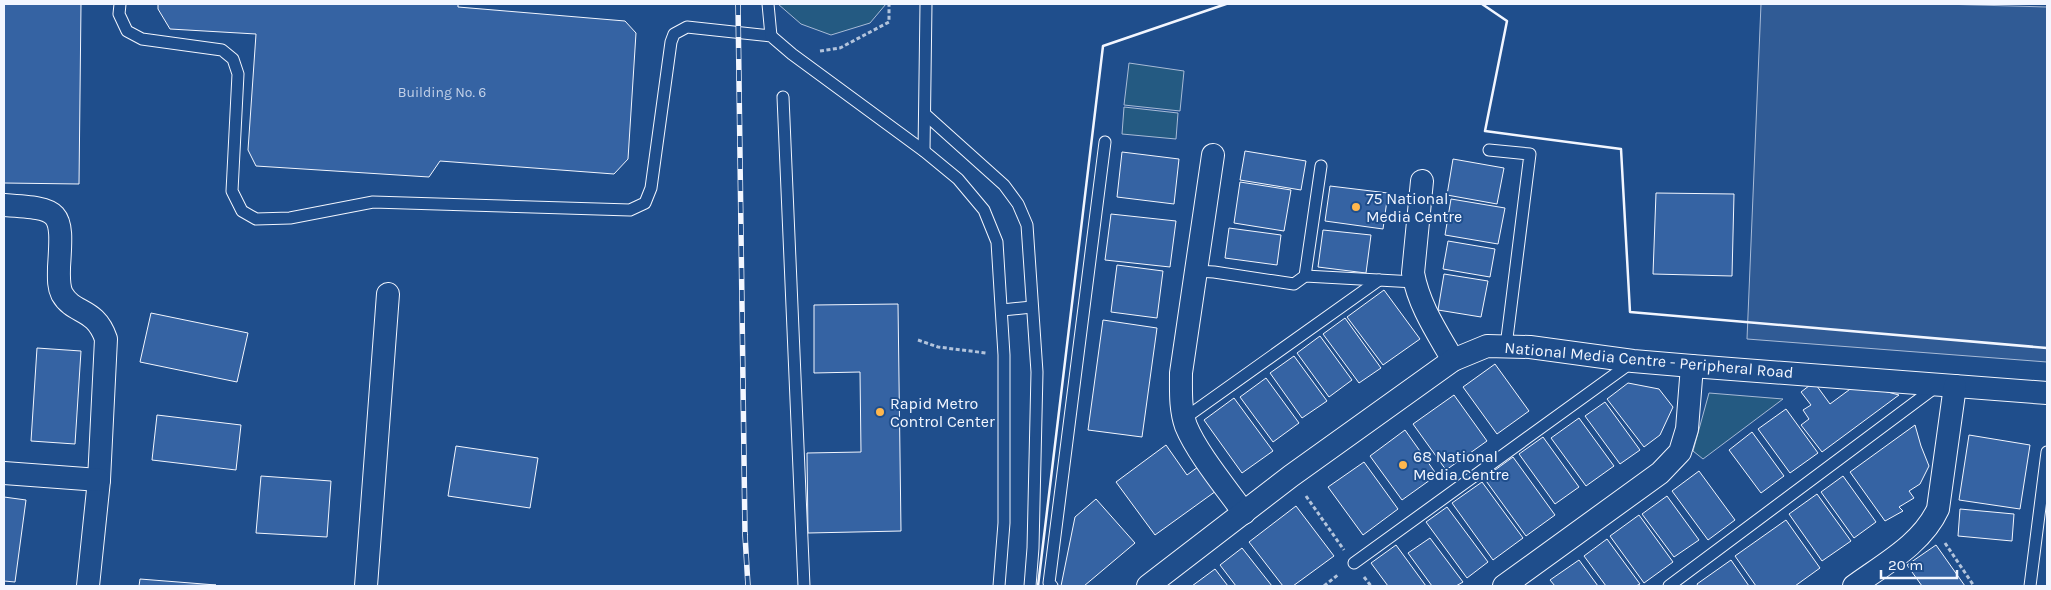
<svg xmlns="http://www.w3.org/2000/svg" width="2051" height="590" viewBox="0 0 2051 590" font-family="Karla,sans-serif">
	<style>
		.green { fill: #245a82; stroke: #a8bbd7 }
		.parking { fill: #305b95; stroke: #a8bbd7 }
		.building { fill: #3563a3; stroke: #f2f6ff }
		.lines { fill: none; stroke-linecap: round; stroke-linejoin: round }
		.service-casing { stroke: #f2f6ff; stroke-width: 13 }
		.minor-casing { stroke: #f2f6ff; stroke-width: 24 }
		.path { stroke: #b3c4dc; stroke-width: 3; stroke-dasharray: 4 2.5; stroke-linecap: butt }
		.service { stroke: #1f4e8c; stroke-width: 11 }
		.minor { stroke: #1f4e8c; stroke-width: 22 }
		.rail-casing { stroke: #f2f6ff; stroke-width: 5.5 }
		.rail { stroke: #1f4e8c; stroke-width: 4; stroke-dasharray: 11; stroke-linecap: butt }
		.wall { stroke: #f2f6ff; stroke-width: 2.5 }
		.poi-dot { fill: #ffb74d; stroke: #1f4e8c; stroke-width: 2 }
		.labels { text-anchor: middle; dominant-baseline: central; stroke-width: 4; stroke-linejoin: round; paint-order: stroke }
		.number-label { font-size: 14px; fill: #c3d1e8 }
		.poi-label { font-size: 16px; fill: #f2f6ff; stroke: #1f4e8c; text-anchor: start }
		.street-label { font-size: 16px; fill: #f2f6ff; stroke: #1f4e8c }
	</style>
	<rect width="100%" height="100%" fill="#1f4e8c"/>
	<g class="green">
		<polygon points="778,4 886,4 870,23 831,35 801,24"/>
		<polygon points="1129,63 1184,71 1180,111 1124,105"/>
		<polygon points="1124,107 1178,113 1176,139 1122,134"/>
		<polygon points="1709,393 1783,399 1703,459 1693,451"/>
	</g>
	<polygon class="parking" points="1761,4 1941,4 2047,7 2047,362 1747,339"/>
	<g class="building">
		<polygon points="4,4 81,4 79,184 4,183"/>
		<polygon points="158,4 458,4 458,7 625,21 636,33 628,159 614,174 440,161 429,177 256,166 248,150 256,34 170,29 158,9"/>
		<polygon points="1245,151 1306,161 1301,190 1240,180"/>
		<polygon points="1122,152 1179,159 1174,204 1117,197"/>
		<polygon points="1453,159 1504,168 1497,204 1447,195"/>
		<polygon points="1240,182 1291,190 1284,231 1234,223"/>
		<polygon points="1330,186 1388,193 1383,229 1325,221"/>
		<polygon points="1656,193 1734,194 1732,276 1653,274"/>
		<polygon points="1451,199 1505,208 1498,244 1445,235"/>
		<polygon points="1111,214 1176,221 1170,267 1105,260"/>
		<polygon points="1229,228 1281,235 1277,265 1225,258"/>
		<polygon points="1323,230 1371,235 1366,273 1318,267"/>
		<polygon points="1448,241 1495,249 1490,277 1443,269"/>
		<polygon points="1117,265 1163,271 1157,318 1111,312"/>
		<polygon points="1444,274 1488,281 1481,317 1438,310"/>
		<polygon points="1384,290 1420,339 1383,365 1347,317"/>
		<polygon points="898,304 901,531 808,533 807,453 861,452 860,372 814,373 814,305"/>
		<polygon points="151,313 248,333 237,382 140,362"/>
		<polygon points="1345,318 1381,368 1359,383 1323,334"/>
		<polygon points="1103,320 1157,328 1142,437 1088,430"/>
		<polygon points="1320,336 1352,380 1329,397 1297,353"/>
		<polygon points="37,348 81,351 75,444 31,441"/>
		<polygon points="1294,356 1327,401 1302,418 1270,373"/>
		<polygon points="1495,364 1529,411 1497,434 1463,387"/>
		<polygon points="1266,378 1299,423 1273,442 1240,397"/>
		<polygon points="1814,382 1830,404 1857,384 1899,395 1822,452 1801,425 1809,419 1803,410 1811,405 1801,392"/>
		<polygon points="1628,383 1659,389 1673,407 1660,435 1644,447 1607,399"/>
		<polygon points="1454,395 1487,441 1446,470 1413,424"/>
		<polygon points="1234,398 1273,451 1242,473 1204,420"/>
		<polygon points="1605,402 1640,450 1620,464 1585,416"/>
		<polygon points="1786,409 1818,453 1790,473 1758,429"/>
		<polygon points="157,415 241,425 236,470 152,460"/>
		<polygon points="1579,418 1614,466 1586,486 1551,438"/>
		<polygon points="1915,425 1921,446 1929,466 1920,484 1909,491 1914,498 1899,507 1903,511 1885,521 1850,472"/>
		<polygon points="1405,430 1437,475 1402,500 1370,456"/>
		<polygon points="1752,432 1784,476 1761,493 1729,450"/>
		<polygon points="1969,435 2030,445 2020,509 1959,500"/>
		<polygon points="1543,437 1579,487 1555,504 1519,454"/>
		<polygon points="1166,445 1187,475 1198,467 1216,491 1155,535 1116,482"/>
		<polygon points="456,446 538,458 530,508 448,496"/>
		<polygon points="1513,457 1555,515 1526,536 1484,478"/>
		<polygon points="1364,462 1398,509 1363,535 1328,487"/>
		<polygon points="1699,471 1735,520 1708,540 1672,491"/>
		<polygon points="261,476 331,481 327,537 256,533"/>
		<polygon points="1843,476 1876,522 1854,538 1821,492"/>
		<polygon points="1482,482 1523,538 1493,560 1452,503"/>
		<polygon points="1817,494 1851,541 1822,561 1789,514"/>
		<polygon points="1667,496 1699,540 1674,557 1642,514"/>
		<polygon points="4,497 26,500 15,582 4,581"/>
		<polygon points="1096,499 1135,543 1084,586 1061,586 1075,517"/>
		<polygon points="1296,506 1334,556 1293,586 1283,586 1249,542"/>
		<polygon points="1447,507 1488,562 1467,578 1426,522"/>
		<polygon points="1960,509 2014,514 2012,541 1958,536"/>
		<polygon points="1639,515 1673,562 1644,583 1610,536"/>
		<polygon points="1786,520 1820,568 1795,586 1756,586 1735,556"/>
		<polygon points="1430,538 1463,582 1456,586 1432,586 1408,553"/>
		<polygon points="1607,539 1640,584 1636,586 1606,586 1584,556"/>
		<polygon points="1396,545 1426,586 1388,586 1371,563"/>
		<polygon points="1936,545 1965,586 1922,586 1907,565"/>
		<polygon points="1242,548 1272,586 1236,586 1220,565"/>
		<polygon points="1579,560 1598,586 1555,586 1550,580"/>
		<polygon points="1731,560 1749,586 1698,586 1697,584"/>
		<polygon points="1215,569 1228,586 1192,586"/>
		<polygon points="140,579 216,585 139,586"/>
	</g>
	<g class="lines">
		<g class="service-casing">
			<g id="service">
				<polyline points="120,4 119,14 127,31 142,39 222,50 233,59 238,74 232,191 242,211 256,219 290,218 373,202 630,210 645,203 651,188 671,42 674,34 687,27 771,36 792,54 924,151 958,179 984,210 997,242 1004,355 1004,523 999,586"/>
				<polyline points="768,4 771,36"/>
				<polyline points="783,97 804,586"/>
				<polyline points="926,115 1004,185 1018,204 1027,225 1037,372 1033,548 1030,586"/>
				<polyline points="1489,150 1530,154 1506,346"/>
				<polyline points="924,151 926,4"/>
				<polyline points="1196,271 1214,272 1294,284 1305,276 1415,282"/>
				<polyline points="1305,276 1321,166"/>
				<polyline points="1002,310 1032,307"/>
				<polyline points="1185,418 1379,280"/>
				<polyline points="1354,563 1632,362"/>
				<polyline points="1052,586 1049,583 1105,142"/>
				<polyline points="1669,586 1937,386"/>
				<polyline points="2030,586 2047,452"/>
			</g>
		</g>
		<g class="minor-casing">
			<g id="minor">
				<path d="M1213 155 1181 373C1181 391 1180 409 1186 426 1197 453 1227 489 1244 513"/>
				<path d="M1422 181 1413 273C1419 306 1437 332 1453 360"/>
				<path d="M4 205C61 209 63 209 59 267 59 276 58 286 62 294 74 315 95 307 106 339L99 480 88 586"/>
				<polyline points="4,473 99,480"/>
				<polyline points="366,586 388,294"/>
				<polyline points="1148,586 1291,476 1453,360 1487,346 1530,347 1633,361 1692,366 2047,393"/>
				<polyline points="1504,586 1660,473 1680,452 1687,429 1692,366"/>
				<path d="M1854 586C1884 564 1922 544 1938 509L1955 386"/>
			</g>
		</g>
		<g class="path">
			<polyline points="820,51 840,48 889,22 889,4"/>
			<polyline points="918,340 938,347 986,353"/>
			<polyline points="1306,496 1344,550"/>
			<polyline points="1945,543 1974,586"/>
			<polyline points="1364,577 1371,586"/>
			<polyline points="1324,586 1339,574"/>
		</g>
		<use href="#service" class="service"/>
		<use href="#minor" class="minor"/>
		<g class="rail-casing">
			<polyline id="rail" points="738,4 745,535 748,586"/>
		</g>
		<use href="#rail" class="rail"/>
		<g class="wall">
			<polyline points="1482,4 1507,21 1485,131 1621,149 1630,312 2047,348"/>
			<polyline points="1038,586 1103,46 1226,4"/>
		</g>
	</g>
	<g class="poi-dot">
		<circle cx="1356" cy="207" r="5"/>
		<circle cx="880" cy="412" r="5"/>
		<circle cx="1403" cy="465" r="5"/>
	</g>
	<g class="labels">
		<g class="number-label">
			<text x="442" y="92">Building No. 6</text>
		</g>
		<g class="poi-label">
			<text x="1366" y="198">75 National<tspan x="1366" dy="18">Media Centre</tspan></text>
			<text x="890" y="403">Rapid Metro<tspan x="890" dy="18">Control Center</tspan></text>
			<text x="1413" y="456">68 National<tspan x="1413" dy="18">Media Centre</tspan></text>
		</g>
		<g class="street-label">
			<text transform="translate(1649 360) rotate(5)">National Media Centre - Peripheral Road</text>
		</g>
	</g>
	<rect width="2051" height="590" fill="none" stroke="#f2f6ff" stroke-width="10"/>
	<path d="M1881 570v8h76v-8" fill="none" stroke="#f2f6ff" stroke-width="2.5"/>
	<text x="1888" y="570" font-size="15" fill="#f2f6ff" stroke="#1f4e8c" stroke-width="4" paint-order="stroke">20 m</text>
</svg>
